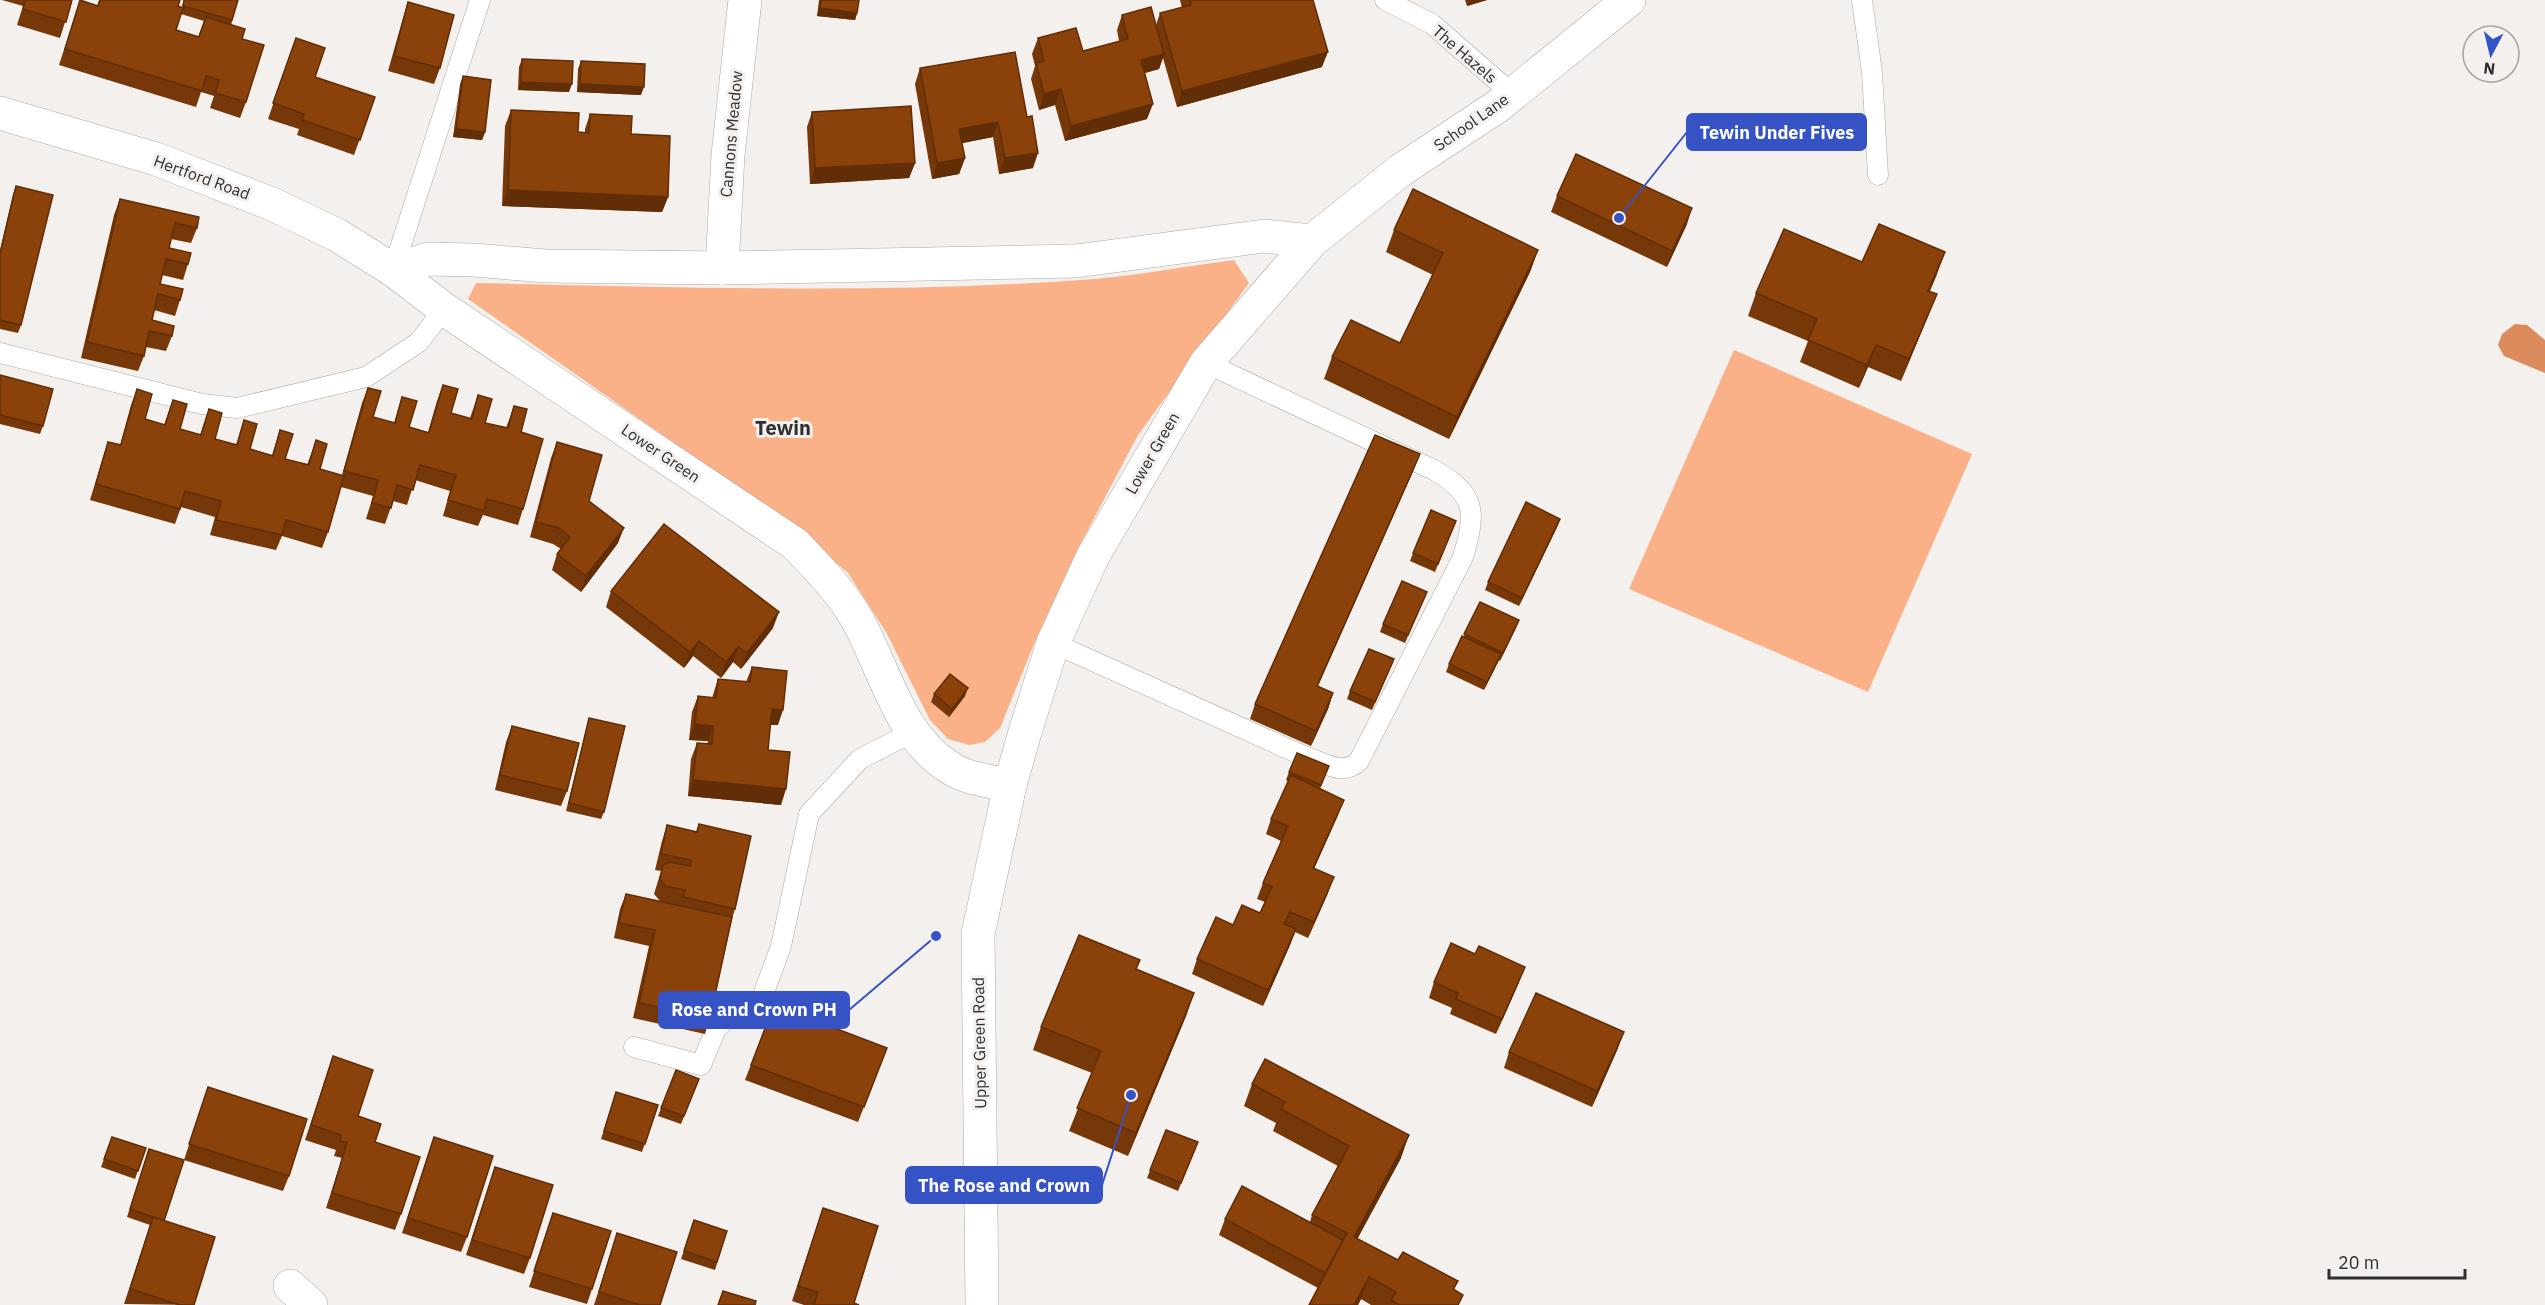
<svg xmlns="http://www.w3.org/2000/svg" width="2545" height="1305" viewBox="0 0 2545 1305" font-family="'IBM Plex Sans',sans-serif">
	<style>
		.green { fill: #fab188 }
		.water { fill: #dc8b5c }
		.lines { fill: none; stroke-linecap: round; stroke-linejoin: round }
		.service-casing { stroke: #aca9a7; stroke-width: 21 }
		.minor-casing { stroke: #aca9a7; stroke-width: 34 }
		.service { stroke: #fff; stroke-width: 20 }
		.minor { stroke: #fff; stroke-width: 33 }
		.wall { fill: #773809; fill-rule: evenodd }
		.shaded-wall { fill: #612e07 }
		.building { fill: #8a410a; stroke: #612e07; stroke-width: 1.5 }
		.labels { text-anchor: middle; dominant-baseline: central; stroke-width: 6; stroke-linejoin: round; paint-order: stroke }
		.street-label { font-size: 16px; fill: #312f2f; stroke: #f3f0ee }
		.quarter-label { font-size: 20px; font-weight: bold; fill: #312f2f; stroke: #f3f0ee }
		.leader { fill: none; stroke: #3653c5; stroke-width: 2 }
		.callout-dot { fill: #3653c5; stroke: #f3f0ee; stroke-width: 2 }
		.callout { fill: #3653c5; stroke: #3653c5; stroke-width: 2 }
		.callout-label { font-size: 18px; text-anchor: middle; font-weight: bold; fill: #fff }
	</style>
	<rect width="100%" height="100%" fill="#f3f0ee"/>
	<g class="green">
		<path d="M1234 260 1249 283 1138 435 1081 543 1034 644 1000 728 985 742 969 745 948 739 930 720 886 632 848 573 797 529 468 299 476 283C682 287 888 295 1094 279 1141 275 1187 266 1234 260Z"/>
		<polygon points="1734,350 1972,454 1868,692 1629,589"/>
	</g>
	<polygon class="water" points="2515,324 2527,325 2545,340 2545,373 2504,356 2498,345 2502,334"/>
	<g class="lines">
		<g class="service-casing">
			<g id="service">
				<polyline points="1385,0 1432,24 1511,93"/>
				<polyline points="1862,0 1872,72 1878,175"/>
				<polyline points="393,270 480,0"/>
				<polyline points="0,353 202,404 237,408 366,377 419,342 444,309"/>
				<path d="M1053 643 1304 756C1323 762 1343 777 1359 761L1463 557C1476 512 1477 495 1434 470L1206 363"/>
				<polyline points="634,1047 701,1065 716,1029 741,1004 760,1003 781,946 809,814 860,759 913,732"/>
			</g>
		</g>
		<g class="minor-casing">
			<g id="minor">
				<path d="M0 113 156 159 272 204 337 235 393 270 444 309 795 544C818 568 842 592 858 621 885 670 899 736 949 767 966 779 989 781 1010 785"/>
				<polyline points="722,268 728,155 745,0"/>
				<polyline points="393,270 428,259 474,260 545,266 722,268 1076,261 1264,236 1312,241"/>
				<polyline points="290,1286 311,1305"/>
				<polyline points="982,1305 978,934 1010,785 1025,732 1053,643 1093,556 1206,363 1312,241 1401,170 1498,106 1629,0"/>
			</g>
		</g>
		<use href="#service" class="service"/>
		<use href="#minor" class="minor"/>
	</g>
	<g class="wall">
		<polygon points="2,0 72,0 60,38 17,25 23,6"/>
		<path d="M80 0 97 6 99 0H180L178 6 182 7 184 0H238L231 25 242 39 246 102 240 118 210 108 214 96 201 92 196 107 59 65ZM181 14 204 21 198 37 176 30Z"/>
		<polygon points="819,0 859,0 857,13 855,20 817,16"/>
		<polygon points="1180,0 1313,0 1322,67 1177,107 1163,58 1159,69 1144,73 1147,119 1065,141 1055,105 1039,110 1031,79 1035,66 1032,54 1038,38 1083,51 1119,41 1117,30 1122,15 1156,25 1160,13 1182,8"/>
		<polygon points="1465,0 1487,0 1467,6"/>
		<polygon points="408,2 440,68 434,84 388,71 403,18"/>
		<polygon points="296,38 315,77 375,97 354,155 297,135 299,129 268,119"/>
		<polygon points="1015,52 1033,168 999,174 993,137 962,143 965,158 959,174 932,179 915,84 920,68"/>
		<polygon points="522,59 569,92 518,90 519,67"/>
		<polygon points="581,61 641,95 577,92 578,69"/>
		<polygon points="463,76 485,132 482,140 453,137 460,84"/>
		<polygon points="511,110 578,132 585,132 585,129 590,114 631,134 668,197 662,212 502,206 505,126"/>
		<polygon points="812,112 915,163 909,178 810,184 807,127"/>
		<polygon points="16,186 21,325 18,333 0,329 0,250 13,194"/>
		<polygon points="1557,196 1687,224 1667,267 1551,212"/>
		<polygon points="120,199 197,228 191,243 171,239 169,248 188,264 183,280 162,275 160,284 180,300 175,316 154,310 152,320 172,336 166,351 146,347 144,356 138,371 81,358 114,215"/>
		<polygon points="1394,230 1538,250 1530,272 1449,439 1324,379 1332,357 1400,343 1433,275 1386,252"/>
		<polygon points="1862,262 1937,274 1930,291 1928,316 1901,381 1868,367 1859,388 1800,362 1808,341 1748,316 1756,293"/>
		<polygon points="0,375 43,426 40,434 0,424"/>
		<polygon points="443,385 451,413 470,418 478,395 485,423 506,428 514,406 521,432 523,509 518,525 483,515 478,526 443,516 450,491 415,480 407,505 393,501 385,524 366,519 373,496 341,487 328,532 322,548 282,536 276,550 210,535 215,517 181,507 175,524 90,500 103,457 108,442 120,445 131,405 137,389 145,419 164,425 173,400 180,429 200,435 209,409 215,439 236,445 244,420 250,449 272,455 280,430 285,459 307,465 316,440 320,469 342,475 362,403 368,388 373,417 394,423 402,397 409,427 428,432 437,401"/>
		<polygon points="557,442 589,501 618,543 581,592 552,570 557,554 561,549 553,544 530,537 551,458"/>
		<polygon points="1414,469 1318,686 1333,693 1328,709 1311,746 1250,719 1255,704"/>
		<polygon points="1560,519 1557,527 1519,606 1485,590 1488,582"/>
		<polygon points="1456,521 1435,572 1410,561 1413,553"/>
		<polygon points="611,591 773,628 741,669 733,662 721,678 693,656 684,668 606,607"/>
		<polygon points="1427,592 1405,643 1380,632 1383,624"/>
		<polygon points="1480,602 1519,620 1500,661 1499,660 1484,690 1446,672 1449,664 1464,636"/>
		<polygon points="1394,659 1372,710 1347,699 1350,691"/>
		<polygon points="752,667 778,725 770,725 768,750 781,805 688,796 691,759 697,743 707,744 708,741 689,740 692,712 698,696 712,698 718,679 746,682"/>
		<polygon points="934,694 965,696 949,717 931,702"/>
		<polygon points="589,718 604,812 601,819 566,811 587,726"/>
		<polygon points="512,726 567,791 561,806 495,790 506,742"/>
		<polygon points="1329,766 1320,789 1338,815 1314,869 1328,893 1308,938 1295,932 1290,945 1263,1006 1192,974 1197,959 1233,925 1260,913 1265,902 1257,899 1263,883 1281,841 1266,834 1271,819 1288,781 1286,780 1289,772"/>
		<polygon points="699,824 735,909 732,919 710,1018 705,1034 633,1018 649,946 614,938 620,909 626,894 660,901 654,894 661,871 655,870 662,841 667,825 696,832"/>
		<polygon points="1140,960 1136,969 1194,993 1186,1016 1128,1156 1069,1131 1092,1073 1033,1050 1041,1027"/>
		<polygon points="1434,982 1519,982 1496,1034 1450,1014 1452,1008 1429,998"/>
		<polygon points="774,1005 887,1048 858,1122 745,1080"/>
		<polygon points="1618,1048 1592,1107 1504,1068 1509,1052"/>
		<polygon points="333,1056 401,1214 395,1230 326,1208 342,1158 334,1156 336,1150 305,1140"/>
		<polygon points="676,1070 699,1079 681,1124 658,1116"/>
		<polygon points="1252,1084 1401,1158 1357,1239 1398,1260 1458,1281 1454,1290 1459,1305 1371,1305 1361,1299 1358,1305 1309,1305 1318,1288 1219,1235 1225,1219 1310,1222 1312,1215 1338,1166 1273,1131 1276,1123 1244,1106"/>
		<polygon points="208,1087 289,1176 283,1191 184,1160"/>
		<polygon points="616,1092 658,1105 642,1152 601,1139"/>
		<polygon points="1166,1130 1198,1142 1178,1191 1147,1178"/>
		<polygon points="112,1137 146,1148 135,1179 101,1167"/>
		<polygon points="434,1137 467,1237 461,1252 402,1233"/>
		<polygon points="149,1149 164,1221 194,1305 124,1304 150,1225 127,1217"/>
		<polygon points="495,1167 530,1258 524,1274 466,1255"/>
		<polygon points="823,1208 854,1303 859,1305 804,1305 792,1301"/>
		<polygon points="553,1213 592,1289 587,1304 529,1287"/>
		<polygon points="694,1220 727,1231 715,1270 681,1259"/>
		<polygon points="617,1233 660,1305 594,1305"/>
	</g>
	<g class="shaded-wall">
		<polygon points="1469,0 1487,0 1467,6"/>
		<polygon points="820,8 857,13 855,20 817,16"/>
		<polygon points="1328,52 1322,67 1177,107 1182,91"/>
		<polygon points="1164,54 1159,69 1135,76 1141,60"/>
		<polygon points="521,82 572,84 569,92 518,90"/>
		<polygon points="580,84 644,87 641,95 577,92"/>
		<polygon points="1061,89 1055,105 1039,110 1044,94"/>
		<polygon points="1153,104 1147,119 1065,141 1071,126"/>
		<polygon points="998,122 993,137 953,145 959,129"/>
		<polygon points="456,129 485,132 482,140 453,137"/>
		<polygon points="1038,153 1033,168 999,174 1005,158"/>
		<polygon points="965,158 959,174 932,179 937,163"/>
		<polygon points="915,163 909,178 810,184 815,168"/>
		<polygon points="508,190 668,197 662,212 502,206"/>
		<polygon points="1692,208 1687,224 1667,267 1672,251"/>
		<polygon points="1538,250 1530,272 1449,439 1457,417"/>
		<polygon points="1945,252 1937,274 1920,313 1928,291"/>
		<polygon points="1937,294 1928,316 1901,381 1909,359"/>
		<polygon points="1876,345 1868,367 1859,388 1867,365"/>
		<polygon points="1420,454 1414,469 1311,701 1317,686"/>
		<polygon points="1560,519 1557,527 1519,606 1522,598"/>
		<polygon points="624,528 618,543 581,592 586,576"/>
		<polygon points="779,612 773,628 741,669 747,653"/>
		<polygon points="1519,620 1516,628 1500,661 1503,653"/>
		<polygon points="699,641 693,656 684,668 690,652"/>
		<polygon points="738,647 733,662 721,678 726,662"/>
		<polygon points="1501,654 1498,662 1484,690 1487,682"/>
		<polygon points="968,688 965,696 949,717 952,709"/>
		<polygon points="1333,693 1328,709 1311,746 1316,731"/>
		<polygon points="772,709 783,710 778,725 766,725"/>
		<polygon points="695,724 713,726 708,741 689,740"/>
		<polygon points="693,780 786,789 781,805 688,796"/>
		<polygon points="1344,800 1338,815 1307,884 1313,868"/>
		<polygon points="1334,877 1328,893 1308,938 1314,922"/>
		<polygon points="1296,929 1290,945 1263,1006 1268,990"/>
		<polygon points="1525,967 1519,982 1496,1034 1502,1019"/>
		<polygon points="1194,993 1186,1016 1128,1156 1136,1133"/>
		<polygon points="1624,1032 1618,1048 1592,1107 1597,1091"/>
		<polygon points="1409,1135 1401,1158 1346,1260 1354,1237"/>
		<polygon points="1369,1277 1361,1299 1358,1305 1354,1305"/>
	</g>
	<g class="building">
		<polygon points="25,0 72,0 66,22 23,9"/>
		<polygon points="80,0 98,6 100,0 180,0 178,6 183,8 176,30 199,37 206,17 245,29 242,39 264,45 246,102 215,93 219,80 206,76 202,91 65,49"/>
		<polygon points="184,0 238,0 232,20 183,6"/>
		<polygon points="821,0 859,0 857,13 820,8"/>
		<polygon points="1190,0 1313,0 1328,52 1182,91 1160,13 1191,5"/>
		<polygon points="408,2 454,15 440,68 394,56"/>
		<polygon points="1151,7 1164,54 1141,60 1153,104 1071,126 1061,89 1044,94 1036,63 1044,61 1038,38 1076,28 1083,51 1128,39 1122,15"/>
		<polygon points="296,38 325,48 315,77 375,97 360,140 302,120 304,114 273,103"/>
		<polygon points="1015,52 1027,117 1032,116 1038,153 1005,158 998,122 959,129 965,158 937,163 920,68"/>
		<polygon points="522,59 573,61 572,84 521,82"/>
		<polygon points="581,61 645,64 644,87 580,84"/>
		<polygon points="463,76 491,80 485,132 456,129"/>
		<polygon points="911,106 915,163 815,168 812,112"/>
		<polygon points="511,110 579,113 578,132 589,133 590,114 632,116 631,134 670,136 668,197 508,190"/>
		<polygon points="1576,154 1692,208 1672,251 1557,196"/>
		<polygon points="16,186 53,195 21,325 0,320 0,254"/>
		<polygon points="1413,189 1538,250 1457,417 1332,357 1351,320 1400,343 1443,253 1394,230"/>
		<polygon points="120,199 199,217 197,228 175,223 169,248 191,253 188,264 166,259 160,284 183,289 180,300 158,294 152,320 174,326 172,336 149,331 144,356 87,342"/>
		<polygon points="1879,224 1945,252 1928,291 1937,294 1909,359 1876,345 1867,365 1808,340 1817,319 1756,293 1784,229 1862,262"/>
		<polygon points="0,375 53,389 43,426 0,415"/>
		<polygon points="443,385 458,389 451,413 472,419 478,395 492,399 485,423 508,428 514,406 527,409 521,432 543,439 523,509 487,499 484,511 448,500 456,475 420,465 413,490 397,485 391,508 372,503 378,480 344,471 368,388 381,391 373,417 395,423 402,397 417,401 409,427 429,433"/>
		<polygon points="137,389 152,394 145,419 165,425 173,400 187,404 180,429 201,435 209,409 222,413 215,439 237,445 244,420 257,424 250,449 273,456 280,430 293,434 285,459 309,465 316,440 327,444 320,469 344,476 328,532 286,520 282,535 216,520 221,501 185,491 180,509 96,484 108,442 121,445"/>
		<polygon points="1375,435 1420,454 1317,686 1333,693 1316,731 1255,704"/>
		<polygon points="557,442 602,455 589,501 624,528 586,576 557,554 570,537 559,528 536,522"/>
		<polygon points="1526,502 1560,519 1522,598 1488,582"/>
		<polygon points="1431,510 1456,521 1438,564 1413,553"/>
		<polygon points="664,524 779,612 747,653 738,647 726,662 699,641 690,652 611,591"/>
		<polygon points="1402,581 1427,592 1408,635 1383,624"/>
		<polygon points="1480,602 1519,620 1503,653 1464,634"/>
		<polygon points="1462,636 1501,654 1487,682 1449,664"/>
		<polygon points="1369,649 1394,659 1375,702 1350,691"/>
		<polygon points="752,667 787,671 783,710 772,709 768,750 790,752 786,789 693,780 697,743 712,744 713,726 695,724 698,696 716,698 718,679 750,682"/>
		<polygon points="950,674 968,688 952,709 934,694"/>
		<polygon points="589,718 625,726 604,812 569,803"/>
		<polygon points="512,726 579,743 567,791 500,775"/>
		<polygon points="1297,753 1329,766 1321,785 1289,772"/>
		<polygon points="1291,775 1344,800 1313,868 1334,877 1314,922 1290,912 1284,924 1296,929 1268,990 1197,959 1216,917 1233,925 1242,905 1260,913 1272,887 1263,883 1288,826 1271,819"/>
		<polygon points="699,824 751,836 735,909 683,897 685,890 665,886 660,879 663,865 670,862 690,866 691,860 661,854 667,825 697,832"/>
		<polygon points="626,894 732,917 710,1018 639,1003 655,930 619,923"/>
		<polygon points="1079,935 1140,960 1136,969 1194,993 1136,1133 1077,1108 1101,1051 1041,1027"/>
		<polygon points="1451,943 1475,954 1479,946 1525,967 1502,1019 1456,999 1458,993 1434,982"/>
		<polygon points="1536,993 1624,1032 1597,1091 1509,1052"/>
		<polygon points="774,1005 887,1048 864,1107 751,1065"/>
		<polygon points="333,1056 373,1070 358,1116 381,1124 375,1142 420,1157 401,1214 332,1193 347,1142 340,1141 341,1135 311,1125"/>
		<polygon points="1265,1059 1409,1135 1354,1237 1398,1260 1403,1252 1458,1281 1453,1289 1463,1295 1458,1305 1400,1305 1391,1300 1396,1292 1369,1277 1354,1305 1309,1305 1347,1233 1312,1215 1349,1146 1281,1109 1285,1102 1252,1084"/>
		<polygon points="676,1070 699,1079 684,1116 661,1108"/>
		<polygon points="208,1087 307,1119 289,1176 189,1144"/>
		<polygon points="616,1092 658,1105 645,1144 604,1131"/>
		<polygon points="1166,1130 1198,1142 1181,1183 1150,1170"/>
		<polygon points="112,1137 146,1148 138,1171 104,1159"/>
		<polygon points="434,1137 493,1156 467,1237 408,1218"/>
		<polygon points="149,1149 184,1160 164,1221 130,1209"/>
		<polygon points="495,1167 553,1185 530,1258 472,1240"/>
		<polygon points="1242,1186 1343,1240 1325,1273 1225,1219"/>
		<polygon points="823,1208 878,1226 854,1303 859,1305 814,1305 818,1292 798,1286"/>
		<polygon points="553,1213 611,1231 592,1289 534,1271"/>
		<polygon points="153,1217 215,1237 194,1305 180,1305 130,1289"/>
		<polygon points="694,1220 727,1231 717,1262 684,1251"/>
		<polygon points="617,1233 677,1252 660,1305 640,1305 599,1292"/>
		<polygon points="723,1291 756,1301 755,1305 718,1305"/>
	</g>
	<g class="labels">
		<g class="street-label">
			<text transform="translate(1465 54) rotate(41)">The Hazels</text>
			<text transform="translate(1471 122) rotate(-35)">School Lane</text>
			<text transform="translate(731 134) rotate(-85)">Cannons Meadow</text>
			<text transform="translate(202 177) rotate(20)">Hertford Road</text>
			<text transform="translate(661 453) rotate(34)">Lower Green</text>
			<text transform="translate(1152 453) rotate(-60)">Lower Green</text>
			<text transform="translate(979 1043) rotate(-91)">Upper Green Road</text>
		</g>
		<g class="quarter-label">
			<text x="783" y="427">Tewin</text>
		</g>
	</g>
	<path class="leader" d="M1619 218L1687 132M936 936L849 1010M1131 1095L1102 1185"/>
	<g class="callout-dot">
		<circle cx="1619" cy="218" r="6"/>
		<circle cx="936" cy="936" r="6"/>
		<circle cx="1131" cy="1095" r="6"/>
	</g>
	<g class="callout">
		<rect x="1687" y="114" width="179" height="36" rx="6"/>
		<rect x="659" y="992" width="190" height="36" rx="6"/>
		<rect x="906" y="1167" width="196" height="36" rx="6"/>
	</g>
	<g class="callout-label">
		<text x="1777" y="139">Tewin Under Fives</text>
		<text x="754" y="1016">Rose and Crown PH</text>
		<text x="1004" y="1192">The Rose and Crown</text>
	</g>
	<g transform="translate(2491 54) rotate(187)"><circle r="28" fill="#f3f0ee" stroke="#a5a3a2" stroke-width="1.5"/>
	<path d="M0-4.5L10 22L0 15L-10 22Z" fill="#3653c5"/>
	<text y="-9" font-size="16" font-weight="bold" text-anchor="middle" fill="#312f2f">N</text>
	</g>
	<path d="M2329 1269v9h136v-9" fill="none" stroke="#312f2f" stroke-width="3"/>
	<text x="2338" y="1269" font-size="18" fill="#312f2f" stroke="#f3f0ee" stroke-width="4.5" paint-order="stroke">20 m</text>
</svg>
